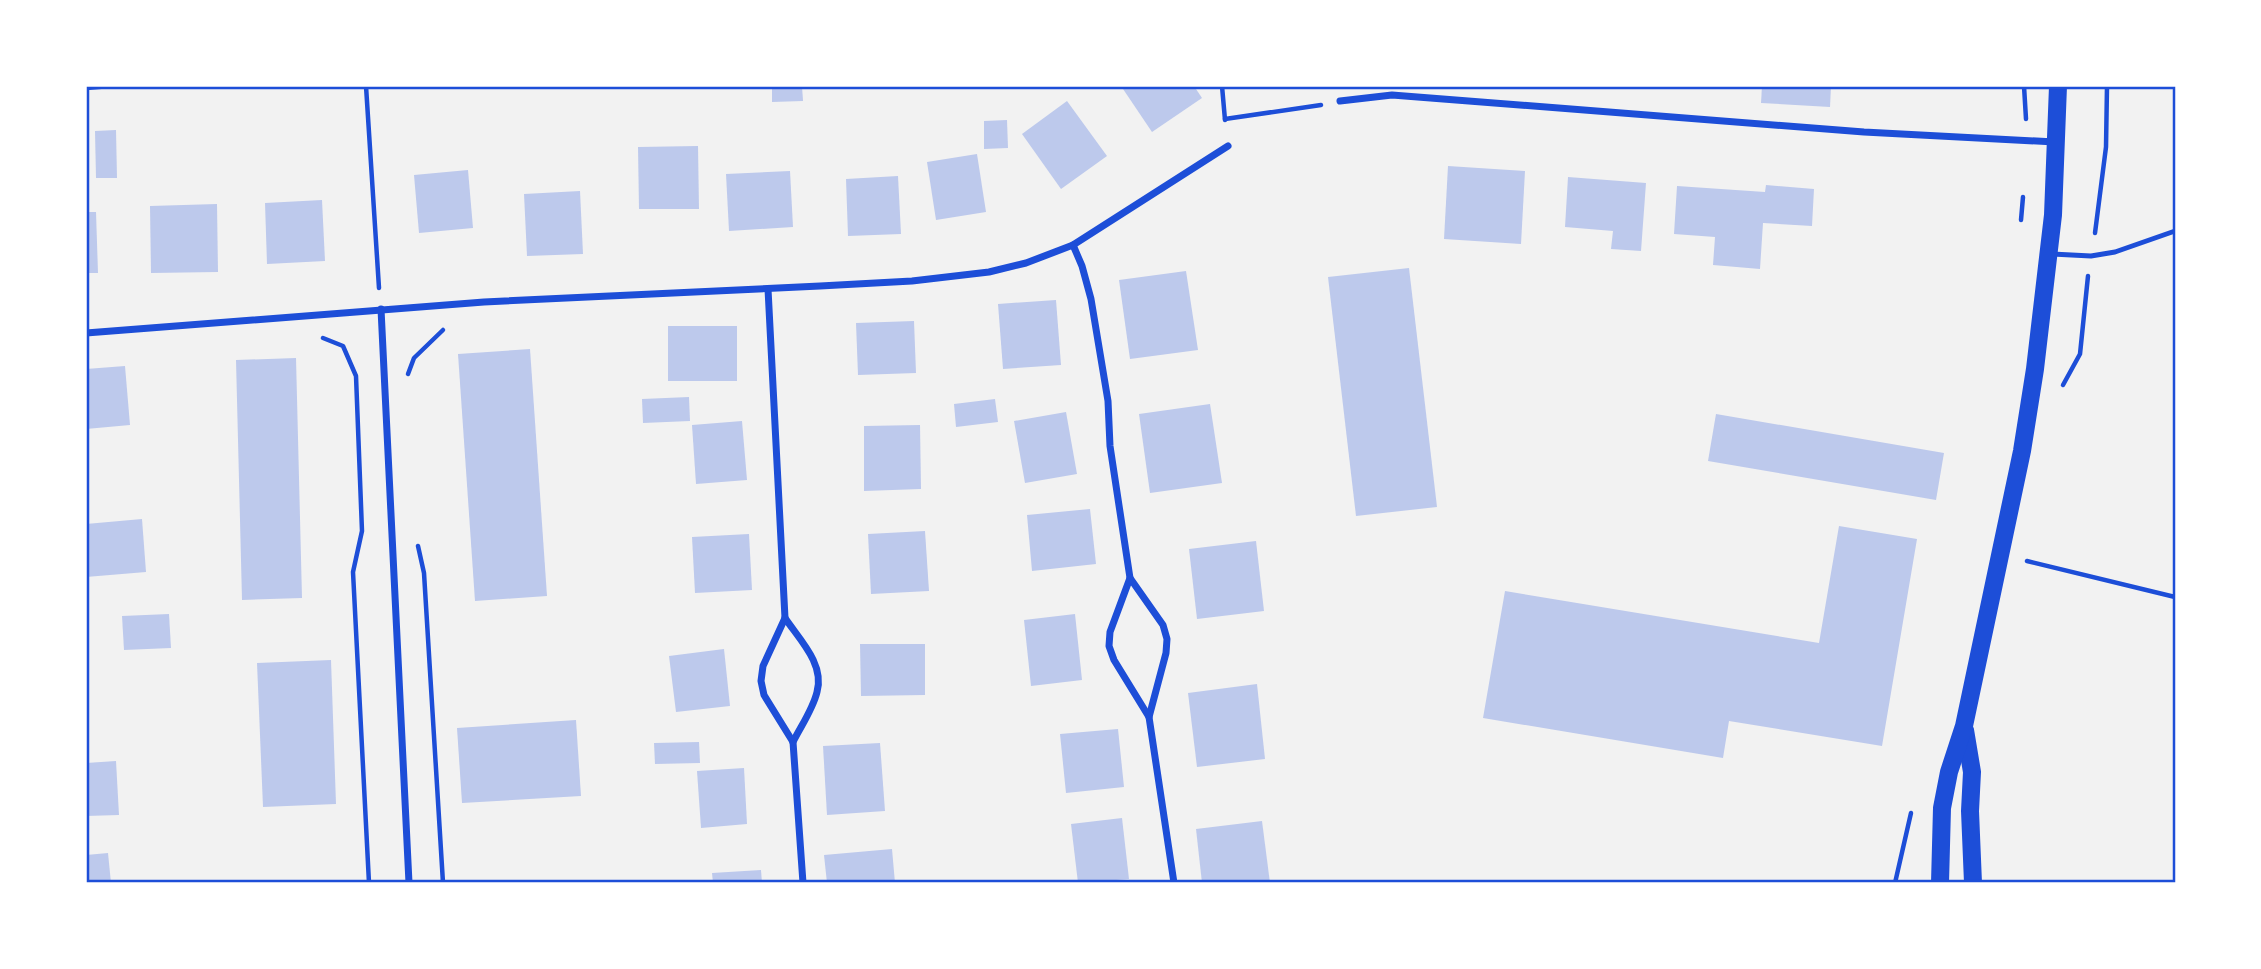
<svg xmlns="http://www.w3.org/2000/svg" width="2261" height="969" viewBox="0 0 2261 969" font-family="'Sofia Sans Condensed',sans-serif">
	<style>
		.building { fill: #bdc9ec }
		.lines { fill: none; stroke-linecap: round; stroke-linejoin: round }
		.path { stroke: #1d4ed8; stroke-width: 4.5 }
		.service { stroke: #1d4ed8; stroke-width: 5 }
		.minor { stroke: #1d4ed8; stroke-width: 7 }
		.primary { stroke: #1d4ed8; stroke-width: 18 }
		.neatline { fill: none; stroke: #1d4ed8; stroke-width: 2.5 }
	</style>
	<rect width="100%" height="100%" fill="#f2f2f2"/>
	<g class="building">
		<polygon points="772,86 802,86 803,101 772,102"/>
		<polygon points="1121,86 1194,86 1202,98 1152,132"/>
		<polygon points="1762,86 1831,86 1830,107 1761,103"/>
		<polygon points="1067,101 1107,156 1061,189 1022,134"/>
		<polygon points="1007,120 1008,148 984,149 984,121"/>
		<polygon points="116,130 117,178 96,178 95,131"/>
		<polygon points="698,146 699,209 639,209 638,147"/>
		<polygon points="977,154 986,212 936,220 927,162"/>
		<polygon points="1448,166 1525,171 1521,244 1444,239"/>
		<polygon points="468,170 473,228 419,233 414,175"/>
		<polygon points="790,171 793,227 729,231 726,174"/>
		<polygon points="898,176 901,234 848,236 846,179"/>
		<polygon points="1568,177 1646,183 1641,251 1611,249 1613,231 1565,227"/>
		<polygon points="1766,185 1814,189 1812,226 1763,223 1760,269 1713,265 1715,237 1674,234 1677,186 1765,192"/>
		<polygon points="580,191 583,254 527,256 524,194"/>
		<polygon points="322,200 325,261 267,264 265,203"/>
		<polygon points="217,204 218,272 151,273 150,206"/>
		<polygon points="86,212 96,212 98,273 86,273"/>
		<polygon points="1409,268 1437,507 1356,516 1328,277"/>
		<polygon points="1186,271 1198,350 1130,359 1119,280"/>
		<polygon points="1056,300 1061,365 1003,369 998,304"/>
		<polygon points="914,321 916,373 858,375 856,323"/>
		<rect x="668" y="326" width="69" height="55"/>
		<polygon points="530,349 547,596 475,601 458,354"/>
		<polygon points="296,358 302,598 242,600 236,360"/>
		<polygon points="125,366 130,425 86,429 86,369"/>
		<polygon points="689,397 690,421 643,423 642,399"/>
		<polygon points="995,399 998,422 956,427 954,404"/>
		<polygon points="1210,404 1222,483 1150,493 1139,414"/>
		<polygon points="1066,412 1077,474 1025,483 1014,421"/>
		<polygon points="1716,414 1944,453 1936,500 1708,461"/>
		<polygon points="742,421 747,480 696,484 692,425"/>
		<polygon points="920,425 921,489 864,491 864,426"/>
		<polygon points="1090,509 1096,564 1032,571 1027,515"/>
		<polygon points="142,519 146,572 86,577 86,524"/>
		<polygon points="1839,526 1917,539 1882,746 1729,721 1723,758 1483,718 1505,591 1819,643"/>
		<polygon points="925,531 929,591 871,594 868,534"/>
		<polygon points="749,534 752,590 695,593 692,537"/>
		<polygon points="1256,541 1264,611 1197,619 1189,549"/>
		<polygon points="169,614 171,648 124,650 122,616"/>
		<polygon points="1075,614 1082,680 1031,686 1024,620"/>
		<polygon points="860,644 925,644 925,695 861,696"/>
		<polygon points="724,649 730,706 676,712 669,656"/>
		<polygon points="331,660 336,804 263,807 257,663"/>
		<polygon points="1257,684 1265,759 1197,767 1188,693"/>
		<polygon points="576,720 581,796 462,803 457,728"/>
		<polygon points="1118,729 1124,787 1066,793 1060,734"/>
		<polygon points="699,742 700,763 655,764 654,743"/>
		<polygon points="880,743 885,811 827,815 823,746"/>
		<polygon points="116,761 119,815 86,816 86,763"/>
		<polygon points="744,768 747,824 701,828 697,771"/>
		<polygon points="1122,818 1129,879 1078,883 1071,824"/>
		<polygon points="1262,821 1270,883 1202,883 1196,829"/>
		<polygon points="892,849 895,883 827,883 824,855"/>
		<polygon points="108,853 111,883 86,883 86,855"/>
		<polygon points="761,870 762,883 713,883 712,873"/>
	</g>
	<g class="lines">
		<g class="path">
			<polyline points="366,86 379,288"/>
			<polyline points="1222,86 1225,120"/>
			<polyline points="2024,86 2026,119"/>
			<polyline points="86,88 111,86"/>
			<polyline points="1225,119 1321,105"/>
			<polyline points="2021,220 2023,197"/>
			<polyline points="2095,233 2106,147 2107,86"/>
			<polyline points="323,338 343,346 356,376 362,531 353,572 369,883"/>
			<polyline points="408,374 414,358 443,330"/>
			<polyline points="2063,385 2080,354 2088,276"/>
			<polyline points="418,546 424,573 443,883"/>
			<polyline points="2027,561 2175,597"/>
			<polyline points="1895,883 1911,813"/>
		</g>
		<polyline class="service" points="2052,254 2091,256 2115,252 2175,231"/>
		<g class="minor">
			<polyline points="1340,101 1392,95 1864,132 2055,142"/>
			<polyline points="1073,245 1082,266 1091,299 1108,401 1110,446 1130,578 1163,625 1167,639 1166,653 1149,717"/>
			<polyline points="768,289 785,618 763,666 761,681 764,695 793,742 803,883"/>
			<polyline points="381,309 409,883"/>
			<polyline points="86,333 484,302 820,286 912,281 989,272 1026,263 1073,245 1228,146"/>
			<polyline points="1130,578 1110,632 1109,646 1114,660 1149,717 1174,883"/>
			<path d="M785 618C799 639 825 664 817 692 813 709 801 726 793 742"/>
		</g>
		<g class="primary">
			<polyline points="1965,730 1972,772 1970,811 1973,883"/>
			<polyline points="1940,883 1942,808 1949,772 1964,726 2022,451 2035,369 2053,215 2058,86"/>
		</g>
	</g>
	<rect width="2261" height="969" fill="none" stroke="#ffffff" stroke-width="175"/>
	<rect x="88" y="88" width="2086" height="793" class="neatline"/>
</svg>
